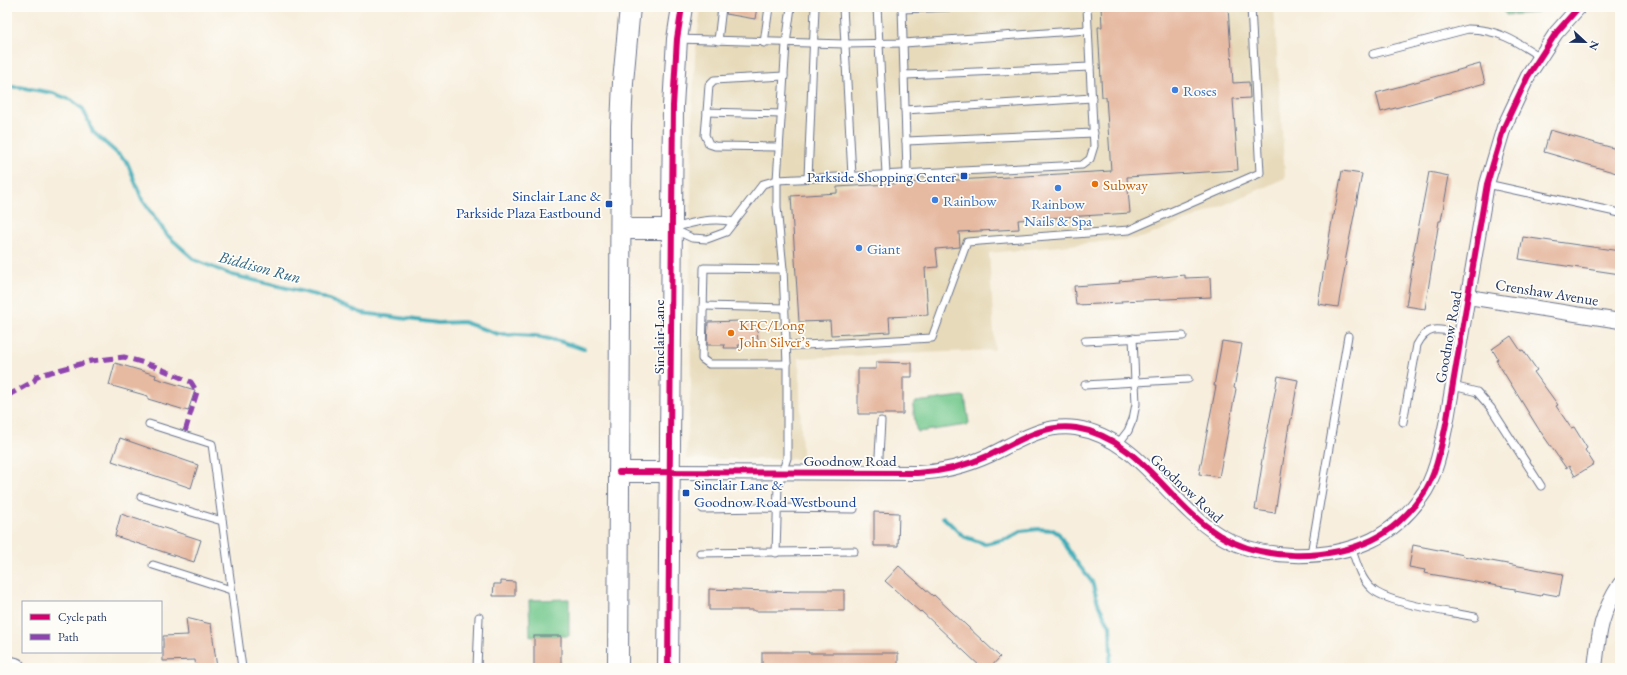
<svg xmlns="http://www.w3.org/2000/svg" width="1627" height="675" viewBox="0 0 1627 675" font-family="'EB Garamond',serif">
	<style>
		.built { fill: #e7daba }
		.green { fill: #72c88c; stroke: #467c75 }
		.forest { fill: #5dac78; stroke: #3c6e6b }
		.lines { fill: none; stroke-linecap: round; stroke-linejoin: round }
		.stream { stroke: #3babb7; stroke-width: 4 }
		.building { fill: #e6b9a1 }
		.lane-casing { stroke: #68728a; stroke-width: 9 }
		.street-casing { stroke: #68728a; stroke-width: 16 }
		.secondary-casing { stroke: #68728a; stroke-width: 22 }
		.lane { stroke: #fff; stroke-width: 7 }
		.street { stroke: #fff; stroke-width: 14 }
		.secondary { stroke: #fff; stroke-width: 20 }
		.quiet { stroke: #8e44ad; stroke-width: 5; stroke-dasharray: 10 5; stroke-linecap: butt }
		.cycleway-casing { stroke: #fdfcf7; stroke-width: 8 }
		.cycleway { stroke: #d6006c; stroke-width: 6 }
		.shop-dot { fill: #3f7fe0; stroke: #fdfcf7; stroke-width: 1.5 }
		.transit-dot { fill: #1a4fb4; stroke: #fdfcf7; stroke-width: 1.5 }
		.food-dot { fill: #e8710a; stroke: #fdfcf7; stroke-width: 1.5 }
		.labels { text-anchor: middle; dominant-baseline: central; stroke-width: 3.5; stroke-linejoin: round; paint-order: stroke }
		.shop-label { font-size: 15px; fill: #366cbe; stroke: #fdfcf7; text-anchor: start }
		.transit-label { font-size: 15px; fill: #164399; stroke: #fdfcf7; text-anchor: end }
		.food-label { font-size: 15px; fill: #c56008; stroke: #fdfcf7; text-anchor: start }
		.street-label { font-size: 15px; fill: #1b2f5e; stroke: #fdfcf7 }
		.water-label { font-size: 16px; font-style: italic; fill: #286182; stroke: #fdfcf7 }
	</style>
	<rect width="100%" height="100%" fill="#fdfcf7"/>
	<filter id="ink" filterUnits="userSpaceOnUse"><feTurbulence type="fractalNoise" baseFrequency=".025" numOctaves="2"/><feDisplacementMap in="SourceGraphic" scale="8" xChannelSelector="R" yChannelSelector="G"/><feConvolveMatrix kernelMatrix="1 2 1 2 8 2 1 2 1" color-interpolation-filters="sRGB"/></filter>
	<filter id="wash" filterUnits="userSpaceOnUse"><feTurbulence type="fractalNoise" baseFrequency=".012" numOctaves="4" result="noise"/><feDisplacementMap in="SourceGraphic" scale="16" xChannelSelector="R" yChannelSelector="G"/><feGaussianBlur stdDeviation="0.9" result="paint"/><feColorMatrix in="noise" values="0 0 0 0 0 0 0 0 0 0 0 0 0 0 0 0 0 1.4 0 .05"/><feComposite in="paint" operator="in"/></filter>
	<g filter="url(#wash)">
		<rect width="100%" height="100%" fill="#f7eedd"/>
		<polygon class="built" points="701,7 1274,7 1285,178 1206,213 1141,238 989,253 995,350 799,358 802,459 686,459 691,385 690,272 692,123 695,56"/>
		<g class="green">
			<polygon points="962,396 965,397 969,423 967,425 918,432 916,429 913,406 916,402"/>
			<polygon points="569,599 569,636 530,636 529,600"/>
		</g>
		<polygon class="forest" points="1502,7 1535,7 1538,13 1506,15"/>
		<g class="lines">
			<g class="stream">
				<polyline points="7,87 19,87 53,93 71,100 83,109 93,132 127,162 142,199 167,235 195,260 232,275 316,295 362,313 438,323 463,322 498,334 536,336 559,341 584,349"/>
				<polyline points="943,517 963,536 985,544 1010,538 1021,531 1038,529 1053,530 1059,534 1074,559 1092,582 1099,606 1110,626 1111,653 1108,668"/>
			</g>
		</g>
		<g id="blocks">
			<g class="building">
				<polygon points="727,7 757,7 755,19 726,14"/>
				<polygon points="1101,7 1228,7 1233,83 1249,82 1250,98 1233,99 1238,170 1127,177 1130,213 1018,220 1019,229 959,232 960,247 936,249 938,267 925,268 928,315 889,317 890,332 831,335 830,321 799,322 791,196 837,193 837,187 1111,171 1106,97 1102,97 1098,27 1102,27"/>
				<polygon points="1480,64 1485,83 1381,112 1376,93"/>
				<polygon points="1550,130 1620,150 1620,174 1544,152"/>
				<polygon points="1342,171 1362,174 1345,262 1346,262 1338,307 1318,304 1333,215 1334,215"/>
				<polygon points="1429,172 1449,176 1441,221 1439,221 1425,309 1406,306 1413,261 1412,261"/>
				<polygon points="1523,237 1620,251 1620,274 1519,259"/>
				<polygon points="1185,275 1185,278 1210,277 1211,297 1121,301 1122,303 1076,305 1074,286 1120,283 1119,281"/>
				<polygon points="739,321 739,323 757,323 758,344 757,345 738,345 739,348 724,348 725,345 707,345 708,322"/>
				<polygon points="1511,336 1521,351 1523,350 1537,370 1534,372 1558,405 1556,406 1571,428 1574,427 1587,448 1585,450 1594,464 1575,476 1569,466 1566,468 1538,428 1496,360 1498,359 1492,349"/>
				<polygon points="1222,341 1242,344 1234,388 1236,389 1219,477 1199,474 1216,386 1214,386"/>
				<polygon points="876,362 912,363 912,377 903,377 903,414 858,414 858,369 876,369"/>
				<polygon points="115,363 156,375 155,378 195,390 188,411 148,399 148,396 109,385"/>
				<polygon points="1278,376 1298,380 1290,425 1289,425 1275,513 1255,510 1262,465 1261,465"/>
				<polygon points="120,438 198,465 191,488 112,461"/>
				<polygon points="874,512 899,513 898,546 874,546"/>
				<polygon points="121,514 201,540 194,562 115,536"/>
				<polygon points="1413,545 1464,555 1463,556 1563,574 1559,596 1542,593 1541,596 1515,591 1515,589 1424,573 1425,570 1409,567"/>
				<polygon points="899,566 933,596 934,595 1000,657 990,668 982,668 921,611 920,612 885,581"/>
				<polygon points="501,581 515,582 515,596 493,596 494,584 501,584"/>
				<polygon points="709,589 799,592 799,590 844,590 844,611 754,611 754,610 709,610"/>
				<polygon points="186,618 211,624 217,668 196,668 195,660 163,661 163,636 188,635"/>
				<rect x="534" y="636" width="27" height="32"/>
				<polygon points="762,652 809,652 808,653 898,653 898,668 762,668"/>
			</g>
		</g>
	</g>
	<g filter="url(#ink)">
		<use href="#blocks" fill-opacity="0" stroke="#68728a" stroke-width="1"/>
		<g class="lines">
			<g class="lane-casing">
				<g id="lane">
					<polyline points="843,7 852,176"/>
					<polyline points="877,7 886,174"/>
					<polyline points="902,7 907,173"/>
					<polyline points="902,9 952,7"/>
					<polyline points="677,39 845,44 904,43 1088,30"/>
					<polyline points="718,41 722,7"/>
					<polyline points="764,43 769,7"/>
					<path d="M1373 54 1468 29C1497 29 1516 41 1540 57"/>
					<polyline points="905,75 1090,67"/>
					<polyline points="905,110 1092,98"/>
					<polyline points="707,112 705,135 709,144 715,146 779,147"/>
					<polyline points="781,114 707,112 709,85 714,80 784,76"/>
					<polyline points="906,141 1094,133"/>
					<polyline points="808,178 815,7"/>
					<polyline points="1487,184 1620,213"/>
					<path d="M674 228C694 222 713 217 734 222"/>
					<polyline points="675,230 692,238 707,239 726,232 763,184 777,180 1082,165 1090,159 1094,146 1087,7"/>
					<polyline points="783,269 704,268 702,359 709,364 787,364"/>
					<polyline points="703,306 785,308"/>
					<polyline points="1085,341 1183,336"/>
					<polyline points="787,346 932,338 967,242 1129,230 1260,173 1251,7"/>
					<polyline points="1085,385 1188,379"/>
					<polyline points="1453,386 1477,392 1491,408 1541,486"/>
					<path d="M1403 422 1417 345C1428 323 1442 330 1462 334"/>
					<polyline points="149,424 212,444 242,668"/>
					<polyline points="1118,444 1128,431 1133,419 1136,404 1133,338"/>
					<polyline points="878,473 881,421"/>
					<polyline points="141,497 222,521"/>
					<polyline points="703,509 778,508 854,509"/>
					<path d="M1351 547C1356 561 1360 578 1371 588 1386 604 1452 612 1475 617"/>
					<polyline points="700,553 854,551"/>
					<polyline points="776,553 778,485 787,458 787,364 783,269 777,207 777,180 786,44 791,7"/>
					<polyline points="1311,554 1348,336"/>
					<polyline points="153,565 231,590"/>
					<polyline points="477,668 479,617"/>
				</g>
			</g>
			<g class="street-casing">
				<g id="street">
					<polyline points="1468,297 1620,321"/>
					<path d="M671 472 917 473C942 472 966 466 990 455 1017 442 1044 423 1076 428 1140 438 1168 504 1219 535 1261 561 1327 561 1372 540 1391 531 1409 514 1421 497 1436 478 1442 443 1447 419L1487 184 1504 127 1528 76 1556 33 1579 7"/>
					<path d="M1595 668C1599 633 1600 615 1620 584"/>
				</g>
			</g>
			<g class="secondary-casing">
				<g id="secondary">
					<polyline points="621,229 671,229"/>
					<polyline points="619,472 671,472"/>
					<polyline points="7,666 15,668"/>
					<polyline points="618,668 621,126 623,82 630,7"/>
					<polyline points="668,668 673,106 677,39 682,7"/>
				</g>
			</g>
			<use href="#lane" class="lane"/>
			<use href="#street" class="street"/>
			<use href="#secondary" class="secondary"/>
			<polyline class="quiet" points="7,396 34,381 37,376 91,361 124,357 154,366 191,382 197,392 184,435"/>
			<g class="cycleway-casing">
				<g id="cycleway">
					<path d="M619 472 917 473C942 472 966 466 990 455 1017 442 1044 423 1076 428 1140 438 1168 504 1219 535 1261 561 1327 561 1372 540 1391 531 1409 514 1421 497 1436 478 1442 443 1447 419L1487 184 1504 127 1528 76 1556 33 1579 7"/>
					<polyline points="668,668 673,106 677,39 682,7"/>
				</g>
			</g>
			<use href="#cycleway" class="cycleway"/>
		</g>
	</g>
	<g class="shop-dot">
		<circle cx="1175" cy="90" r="4"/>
		<circle cx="1058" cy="188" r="4"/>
		<circle cx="935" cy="200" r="4"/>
		<circle cx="859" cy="248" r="4"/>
	</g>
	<g class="transit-dot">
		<rect x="960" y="172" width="8" height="8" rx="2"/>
		<rect x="605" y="200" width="8" height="8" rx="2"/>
		<rect x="682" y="489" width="8" height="8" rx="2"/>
	</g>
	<g class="food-dot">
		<circle cx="1095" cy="184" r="4"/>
		<circle cx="731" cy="333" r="4"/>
	</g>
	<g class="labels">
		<g class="shop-label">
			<text x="1183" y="90">Roses</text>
			<text x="943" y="200">Rainbow</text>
			<text x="1058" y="203" text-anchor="middle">Rainbow<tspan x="1058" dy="17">Nails &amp; Spa</tspan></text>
			<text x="867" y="248">Giant</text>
		</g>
		<g class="transit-label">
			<text x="956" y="176">Parkside Shopping Center</text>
			<text x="601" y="195">Sinclair Lane &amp;<tspan x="601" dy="17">Parkside Plaza Eastbound</tspan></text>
			<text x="694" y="484" text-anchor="start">Sinclair Lane &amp;<tspan x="694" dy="17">Goodnow Road Westbound</tspan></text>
		</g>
		<g class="food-label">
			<text x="1103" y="184">Subway</text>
			<text x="739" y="324">KFC/Long<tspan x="739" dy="17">John Silver’s</tspan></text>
		</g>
		<g class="street-label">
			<text transform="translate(1547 292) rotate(9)">Crenshaw Avenue</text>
			<text transform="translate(658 337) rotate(-90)">Sinclair Lane</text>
			<text transform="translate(1448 337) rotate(-80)">Goodnow Road</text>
			<text x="850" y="460">Goodnow Road</text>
			<text transform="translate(1187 488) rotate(43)">Goodnow Road</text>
		</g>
		<g class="water-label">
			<text transform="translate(260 267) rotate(15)">Biddison Run</text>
		</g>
	</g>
	<rect width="1627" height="675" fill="none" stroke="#fdfcf7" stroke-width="24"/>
	<rect x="22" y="601" width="140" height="52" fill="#fdfcf7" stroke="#a3aaba"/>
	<rect x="30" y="614" width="20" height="6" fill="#d6006c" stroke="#a3aaba"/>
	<text x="58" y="621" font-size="12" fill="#1b2f5e">Cycle path</text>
	<rect x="30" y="634" width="20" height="6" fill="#8e44ad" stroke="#a3aaba"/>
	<text x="58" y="641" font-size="12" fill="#1b2f5e">Path</text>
	<g transform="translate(1585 42) rotate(112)" stroke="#fdfcf7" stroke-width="3" paint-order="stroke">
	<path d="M0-3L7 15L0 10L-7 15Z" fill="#1b2f5e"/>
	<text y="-6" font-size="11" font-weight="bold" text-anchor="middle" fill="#1b2f5e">N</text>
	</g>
</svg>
